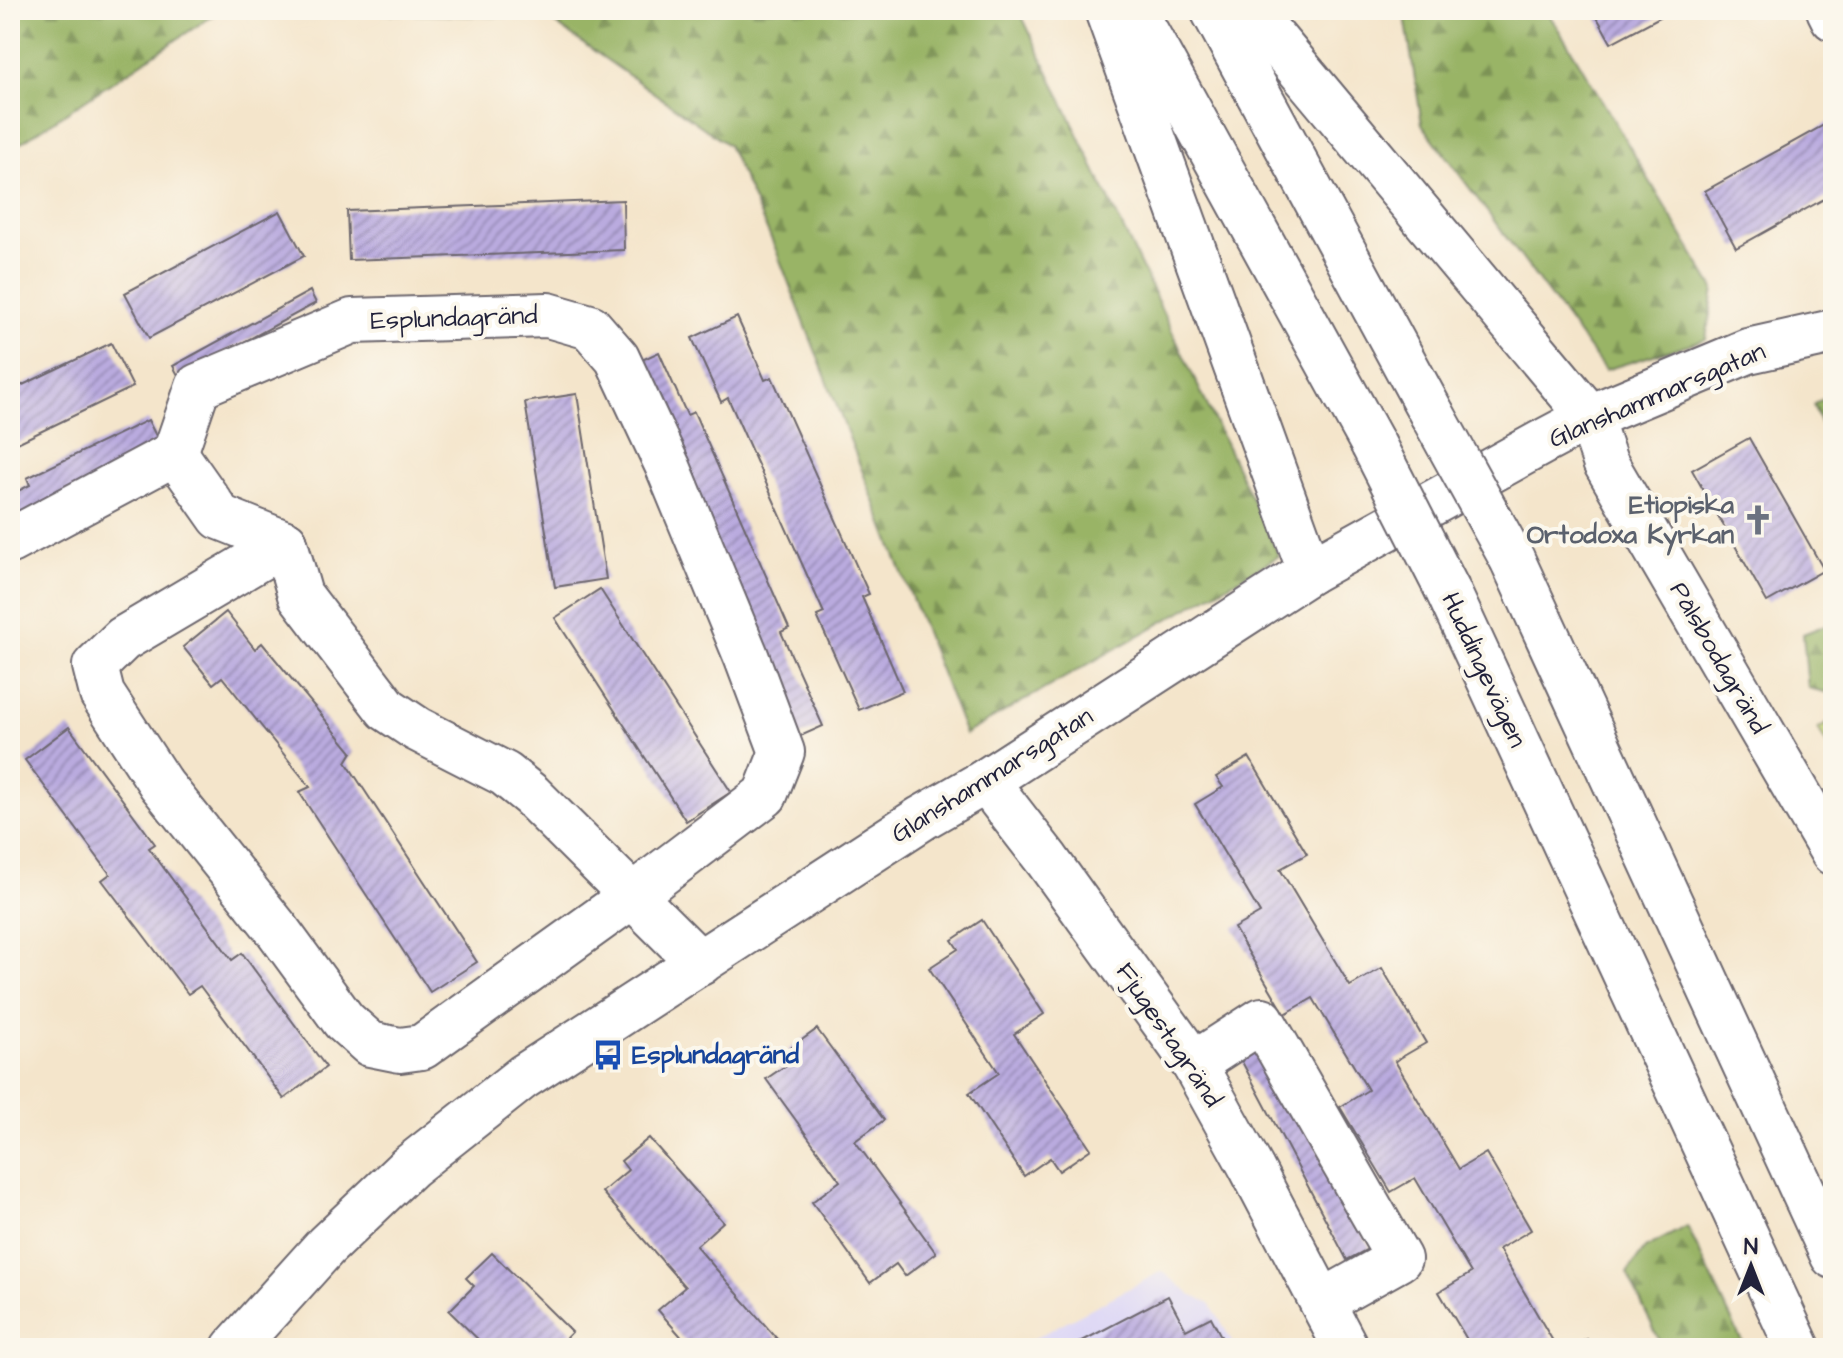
<svg xmlns="http://www.w3.org/2000/svg" width="1843" height="1358" viewBox="0 0 1843 1358" font-family="'Architects Daughter',sans-serif">
	<style>
		.built { fill: #dcd6f6 }
		.forest { fill: url(#forest-firs); stroke: #5e6b50; stroke-width: 2 }
		.pitch { fill: #c2d274; stroke: #727a58; stroke-width: 2 }
		.building { fill: url(#building-hatch) }
		.lines { fill: none; stroke-linecap: round; stroke-linejoin: round }
		.minor-casing { stroke: #6c666d; stroke-width: 48 }
		.major-casing { stroke: #6c666d; stroke-width: 48 }
		.minor { stroke: #fff; stroke-width: 44 }
		.major { stroke: #fff; stroke-width: 44 }
		.major-bridge-casing { stroke: #6c666d; stroke-width: 48; stroke-linecap: butt }
		.major-bridge { stroke: #fff; stroke-width: 44 }
		.labels { text-anchor: middle; dominant-baseline: central; stroke-width: 8; stroke-linejoin: round; paint-order: stroke }
		.street-label { font-size: 26px; fill: #22223b; stroke: #fbf7ec }
		.worship-label { font-size: 26px; font-weight: bold; fill: #5b616d; stroke: #fbf7ec; text-anchor: end }
		.transit-label { font-size: 26px; font-weight: bold; fill: #164399; stroke: #fbf7ec; text-anchor: start }
	</style>
	<defs>
		<pattern id="forest-firs" width="22" height="20" patternUnits="userSpaceOnUse" patternTransform="scale(2)"><rect width="22" height="20" fill="#99b466"/><path d="M5 1l3.5 6h-7zM16 11l3.5 6h-7z" fill="#7c9255"/></pattern>
		<pattern id="building-hatch" width="6" height="6" patternUnits="userSpaceOnUse" patternTransform="scale(2)"><rect width="6" height="6" fill="#baabdf"/><path d="M-1 1l2-2M0 6l6-6M5 7l2-2" fill="none" stroke="#978bb6"/></pattern>
	</defs>
	<rect width="100%" height="100%" fill="#fbf7ec"/>
	<filter id="ink" filterUnits="userSpaceOnUse"><feTurbulence type="fractalNoise" baseFrequency=".0125" numOctaves="2"/><feDisplacementMap in="SourceGraphic" scale="16" xChannelSelector="R" yChannelSelector="G"/><feConvolveMatrix kernelMatrix="1 2 1 2 8 2 1 2 1" color-interpolation-filters="sRGB"/></filter>
	<filter id="wash" filterUnits="userSpaceOnUse"><feTurbulence type="fractalNoise" baseFrequency=".006" numOctaves="4" result="noise"/><feDisplacementMap in="SourceGraphic" scale="32" xChannelSelector="R" yChannelSelector="G"/><feGaussianBlur stdDeviation="1.8" result="paint"/><feColorMatrix in="noise" values="0 0 0 0 0 0 0 0 0 0 0 0 0 0 0 0 0 1.4 0 .05"/><feComposite in="paint" operator="in"/></filter>
	<g filter="url(#wash)">
		<rect width="100%" height="100%" fill="#f4e5cb"/>
		<polygon class="built" points="1162,1271 1191,1295 1210,1303 1236,1348 1016,1348"/>
		<g class="forest">
			<polygon points="10,10 221,10 10,150"/>
			<polygon points="268,10 1019,10 1279,556 965,734 774,245 728,145 547,18"/>
			<polygon points="1404,10 1546,10 1575,55 1714,289 1706,339 1605,370 1422,124"/>
			<polygon points="1833,392 1833,453 1813,405"/>
			<polygon points="1833,622 1833,694 1808,688 1803,634"/>
			<polygon points="1687,1226 1745,1348 1663,1348 1627,1273 1645,1248"/>
		</g>
		<polygon class="pitch" points="1833,721 1833,755 1818,729"/>
		<g id="blocks">
			<g class="building">
				<polygon points="1593,10 1673,10 1611,43"/>
				<polygon points="1833,120 1833,194 1736,248 1705,191"/>
				<polygon points="623,200 624,250 349,260 347,211"/>
				<polygon points="280,211 304,256 149,338 125,293"/>
				<polygon points="310,291 316,303 179,377 173,366"/>
				<polygon points="737,317 765,380 772,377 869,594 862,597 903,691 859,710 817,616 824,613 728,398 721,402 692,338"/>
				<polygon points="111,343 133,387 11,446 15,453 10,456 10,391"/>
				<polygon points="659,352 687,415 694,412 789,628 781,632 823,726 796,738 631,365"/>
				<polygon points="577,394 606,579 555,587 525,402"/>
				<polygon points="148,420 161,446 10,528 10,495 30,485 27,478"/>
				<polygon points="1749,438 1824,570 1767,602 1692,470"/>
				<polygon points="600,589 731,792 686,821 555,618"/>
				<polygon points="226,612 255,649 262,643 352,752 346,762 477,962 430,992 299,792 310,787 222,677 213,684 183,647"/>
				<polygon points="69,727 155,844 149,848 232,960 242,953 326,1067 284,1099 200,986 188,994 102,880 110,874 25,760"/>
				<polygon points="1249,757 1307,854 1280,869 1350,986 1382,968 1426,1043 1395,1061 1459,1169 1486,1153 1531,1230 1499,1249 1557,1348 1472,1348 1439,1292 1471,1273 1415,1178 1391,1192 1340,1107 1368,1090 1313,998 1285,1014 1234,928 1260,913 1195,804 1223,787 1216,777"/>
				<polygon points="982,920 1044,1014 1014,1034 1091,1149 1059,1171 1050,1158 1024,1176 969,1093 999,1073 929,968 958,949 952,940"/>
				<polygon points="817,1029 884,1120 855,1141 936,1253 905,1276 896,1264 870,1283 812,1202 840,1181 766,1079 795,1059 788,1050"/>
				<polygon points="1263,1046 1370,1248 1347,1260 1240,1058"/>
				<polygon points="649,1138 723,1222 696,1246 785,1348 691,1348 658,1310 685,1287 602,1192 628,1170 621,1161"/>
				<polygon points="492,1253 572,1332 556,1348 487,1348 449,1311 474,1286 466,1278"/>
				<polygon points="1168,1296 1186,1330 1211,1317 1227,1348 1069,1348"/>
				<polygon points="10,1308 12,1308 16,1348 10,1348"/>
				<polygon points="1587,1339 1592,1348 1569,1348"/>
			</g>
		</g>
	</g>
	<g filter="url(#ink)">
		<use href="#blocks" fill-opacity="0" stroke="#6c666d" stroke-width="2"/>
		<g class="lines">
			<g class="minor-casing">
				<g id="minor">
					<polyline points="1829,10 1833,18"/>
					<polyline points="1590,417 1605,462 1833,853"/>
					<polyline points="175,453 198,386 352,321 548,315 590,327 617,358 668,467 746,656 782,752 765,795 632,896 422,1047 400,1050 370,1044 344,1021 276,928 160,783 102,694 95,666 123,639 285,543"/>
					<polyline points="10,541 175,453 220,517 285,543"/>
					<polyline points="285,543 300,595 387,709 417,729 505,774 531,795 700,963"/>
					<polyline points="986,781 1047,860 1194,1064 1251,1167 1346,1348"/>
					<polyline points="1194,1064 1262,1020 1399,1259 1322,1302"/>
					<polyline points="234,1348 326,1246 409,1167 523,1077 922,818 986,781 1310,571 1541,443 1590,417 1748,351 1833,332"/>
				</g>
			</g>
			<g class="major-casing">
				<g id="major">
					<polyline points="1107,10 1310,571"/>
					<polyline points="1134,10 1373,444"/>
					<polyline points="1213,10 1432,414"/>
					<polyline points="1252,10 1264,27 1590,417"/>
					<polyline points="1512,559 1833,1256"/>
					<polyline points="1448,591 1798,1348"/>
				</g>
			</g>
			<use href="#minor" class="minor"/>
			<use href="#major" class="major"/>
			<g class="major-bridge-casing">
				<g id="major-bridge">
					<polyline points="1432,414 1512,559"/>
					<polyline points="1373,444 1448,591"/>
				</g>
			</g>
			<use href="#major-bridge" class="major-bridge"/>
		</g>
	</g>
	<defs>
		<g id="church-bare" transform="scale(2.4)"><path d="M-1.2-6h2.4v3.5h3.3v2.4h-3.3V6h-2.4V-.1h-3.3v-2.4h3.3Z" fill="#6b7280" stroke="#fbf7ec" stroke-width="2.5" paint-order="stroke"/></g>
		<g id="bus-bare" transform="scale(2.4)"><path d="M-5-6H5V4H4V6H2V4H-2V6H-4V4H-5ZM-3.5-4V0h7V-4ZM-3.5 1.2v1.5H-2V1.2ZM2 1.2v1.5H3.5V1.2Z" fill="#1a4fb4" stroke="#fbf7ec" stroke-width="2.5" paint-order="stroke"/></g>
	</defs>
	<g fill-rule="evenodd">
		<use href="#church-bare" x="1758" y="520"/>
		<use href="#bus-bare" x="608" y="1055"/>
	</g>
	<g class="labels">
		<g class="street-label">
			<text transform="translate(454 318) rotate(-2)">Esplundagränd</text>
			<text transform="translate(1657 395) rotate(-23)">Glanshammarsgatan</text>
			<text transform="translate(1719 658) rotate(60)">Pålsbodagränd</text>
			<text transform="translate(1484 670) rotate(65)">Huddingevägen</text>
			<text transform="translate(992 775) rotate(-32)">Glanshammarsgatan</text>
			<text transform="translate(1169 1035) rotate(56)">Fjugestagränd</text>
		</g>
		<g class="worship-label">
			<text x="1734" y="505">Etiopiska<tspan x="1734" dy="30">Ortodoxa Kyrkan</tspan></text>
		</g>
		<g class="transit-label">
			<text x="632" y="1055">Esplundagränd</text>
		</g>
	</g>
	<rect width="1843" height="1358" fill="none" stroke="#fbf7ec" stroke-width="40"/>
	<g transform="translate(1751 1266)" stroke="#fbf7ec" stroke-width="6" paint-order="stroke">
	<path d="M0-6L14 30L0 20L-14 30Z" fill="#22223b"/>
	<text y="-12" font-size="22" font-weight="bold" text-anchor="middle" fill="#22223b">N</text>
	</g>
</svg>
